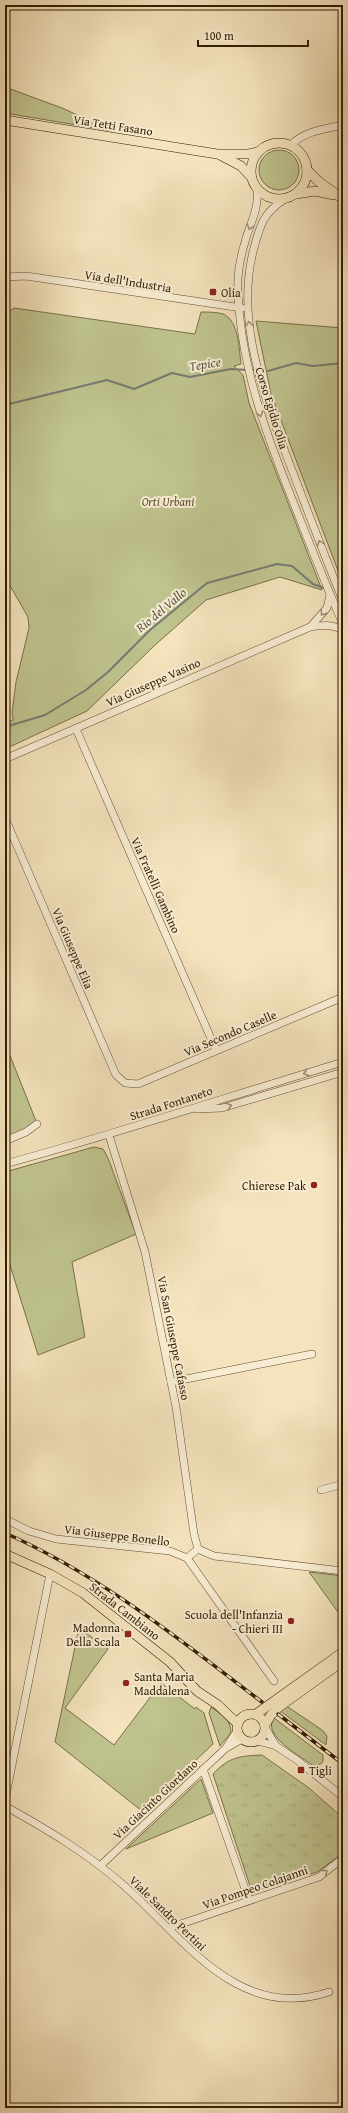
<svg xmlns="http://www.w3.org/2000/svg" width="348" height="2113" viewBox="0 0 348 2113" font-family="'Gentium Book Plus',serif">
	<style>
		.green { fill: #bfc38e; stroke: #787048 }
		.park { fill: url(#park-tufts); stroke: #787048 }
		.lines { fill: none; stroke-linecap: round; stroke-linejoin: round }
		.stream { stroke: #757c72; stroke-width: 2 }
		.minor-casing { stroke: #624e30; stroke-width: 8 }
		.major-casing { stroke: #321d01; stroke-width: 10 }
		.minor { stroke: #f8edd4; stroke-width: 7 }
		.major { stroke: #f4e3bd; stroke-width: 9 }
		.rail-casing { stroke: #321d01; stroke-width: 3.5 }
		.rail { stroke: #f8edd4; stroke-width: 2; stroke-dasharray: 6; stroke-linecap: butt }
		.oneway { stroke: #9f8f75 }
		.poi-dot { fill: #8f2418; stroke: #f8edd4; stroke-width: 1.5 }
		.labels { text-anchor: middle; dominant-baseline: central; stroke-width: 4; stroke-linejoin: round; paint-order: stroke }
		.street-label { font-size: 12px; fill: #321d01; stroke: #f8edd4 }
		.poi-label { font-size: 12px; fill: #321d01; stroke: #f8edd4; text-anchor: start }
		.park-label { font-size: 12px; font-style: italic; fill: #5c4f2b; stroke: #f8edd4 }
		.water-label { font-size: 13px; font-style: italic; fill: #595443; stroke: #f8edd4 }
	</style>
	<defs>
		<pattern id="park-tufts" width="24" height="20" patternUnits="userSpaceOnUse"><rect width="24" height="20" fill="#bfc38e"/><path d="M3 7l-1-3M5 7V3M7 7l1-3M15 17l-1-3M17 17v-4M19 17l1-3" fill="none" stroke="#a5a779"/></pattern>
	</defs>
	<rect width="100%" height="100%" fill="#f4e3bd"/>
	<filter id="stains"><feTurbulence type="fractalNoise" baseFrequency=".005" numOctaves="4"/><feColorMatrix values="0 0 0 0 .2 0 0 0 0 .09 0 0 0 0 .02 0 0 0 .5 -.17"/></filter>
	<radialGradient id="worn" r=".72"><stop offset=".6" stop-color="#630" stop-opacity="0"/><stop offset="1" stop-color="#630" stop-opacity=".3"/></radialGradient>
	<g class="green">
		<polygon points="5,87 62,108 112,131 5,113"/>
		<circle cx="279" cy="170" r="20"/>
		<path d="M14 308 195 334 201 312C208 312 217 312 223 314 239 320 239 350 241 364L234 366 243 375 249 403 322 590 280 577 206 600 154 646 87 711 5 749V723L13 720 12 713 16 682 29 628 28 617 5 577V314Z"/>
		<polygon points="256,321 343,328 343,584 271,394"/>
		<polygon points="5,1043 36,1121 31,1127 5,1138"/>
		<polygon points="94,1147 103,1149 108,1158 136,1234 72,1262 85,1337 38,1355 5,1249 5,1172"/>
		<polygon points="309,1572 343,1576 343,1619"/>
		<polygon points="79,1628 108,1649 65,1708 114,1745 161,1683 195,1709 196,1707 204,1713 213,1744 142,1811 55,1742"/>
		<polygon points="285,1705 322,1730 327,1736 326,1745 279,1710"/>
		<path d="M211 1707C222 1715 231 1719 231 1733L220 1746 209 1713Z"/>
		<path d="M274 1718 323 1755V1762L315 1767C302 1757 261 1736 274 1718Z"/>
		<polygon points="201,1779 213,1813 126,1849"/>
	</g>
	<path class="park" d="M262 1755 309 1788 343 1818V1853L317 1872 252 1892 213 1774C229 1757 239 1756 262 1755Z"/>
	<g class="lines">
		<g class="stream">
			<polyline points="251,370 268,371 296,363 313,366 343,363"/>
			<polyline points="5,405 107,380 134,389 172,373 190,377 231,369 247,370"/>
			<polyline points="5,727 45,715 86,690 108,672 150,630 207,583 277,564 292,566 313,584 324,588"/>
		</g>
		<g class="minor-casing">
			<g id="minor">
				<path d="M291 145C304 131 326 129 343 125"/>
				<path d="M257 190C259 210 250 223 245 242 240 258 237 276 238 293 241 369 268 439 296 509 311 547 326 586 343 624"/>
				<path d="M285 199C264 212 260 225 254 248 232 328 272 416 300 491 314 528 328 564 343 601"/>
				<polyline points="5,277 26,276 242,308"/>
				<polyline points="311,626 327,608 330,595"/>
				<polyline points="76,729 216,1050"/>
				<path d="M5 759 310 627C323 625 332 624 343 630"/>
				<polyline points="5,818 116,1075 125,1083 138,1084 343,997"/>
				<polyline points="197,1109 222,1108 343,1072"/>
				<polyline points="109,1135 145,1252 176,1407 194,1534 198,1549"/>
				<polyline points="5,1141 26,1132 37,1124"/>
				<path d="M5 1164C119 1133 230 1096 343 1062"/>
				<polyline points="171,1382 312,1354"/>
				<polyline points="321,1490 343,1484"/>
				<polyline points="5,1519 29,1531 56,1539 170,1551 187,1558 198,1549"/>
				<polyline points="198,1549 214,1556 343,1571"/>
				<polyline points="187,1558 274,1681"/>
				<polyline points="266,1729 276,1746"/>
				<polyline points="258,1741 276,1746 297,1760 343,1797"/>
				<polyline points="228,1747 242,1739"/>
				<polyline points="203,1769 249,1900"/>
				<polyline points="5,1800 50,1574"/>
				<path d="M5 1806C46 1829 85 1852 121 1883 182 1935 236 2023 329 1992"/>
				<polyline points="100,1866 226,1748 237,1731"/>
				<polyline points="169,1928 319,1877 343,1858"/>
			</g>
		</g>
		<g class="major-casing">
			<g id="major">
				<polyline points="5,120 217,154 249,154 258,152"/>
				<circle cx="279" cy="171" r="28"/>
				<polyline points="220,155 241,166 251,177"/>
				<polyline points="307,170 318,181 343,199"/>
				<polyline points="296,194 315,191 334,195"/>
				<polyline points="5,1554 50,1574 83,1593 170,1662 197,1691 218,1705 238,1724"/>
				<circle cx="251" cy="1728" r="14"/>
				<polyline points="256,1714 343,1652"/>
				<polyline points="265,1725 271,1715 279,1707 343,1661"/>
			</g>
		</g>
		<use href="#minor" class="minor"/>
		<use href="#major" class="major"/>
		<g class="rail-casing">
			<g id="rail">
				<path d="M5 1533C100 1575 180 1640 262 1702"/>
				<polyline points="278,1714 343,1764"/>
			</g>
		</g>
		<use href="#rail" class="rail"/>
	</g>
	<defs><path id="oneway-chevron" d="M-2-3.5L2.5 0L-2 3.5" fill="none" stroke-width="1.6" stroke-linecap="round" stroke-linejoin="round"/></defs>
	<g class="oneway">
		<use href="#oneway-chevron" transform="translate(250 227) rotate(109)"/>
		<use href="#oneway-chevron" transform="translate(249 324) rotate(-98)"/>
		<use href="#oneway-chevron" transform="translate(260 414) rotate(73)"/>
		<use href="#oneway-chevron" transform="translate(320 543) rotate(-111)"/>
		<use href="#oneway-chevron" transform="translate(323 613) rotate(125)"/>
		<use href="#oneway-chevron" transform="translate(306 1073) rotate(163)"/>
		<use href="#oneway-chevron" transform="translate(229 1106) rotate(-16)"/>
		<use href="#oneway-chevron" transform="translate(325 1872) rotate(-39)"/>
	</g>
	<g class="poi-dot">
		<rect x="209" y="288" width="8" height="8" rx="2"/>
		<circle cx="314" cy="1185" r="4"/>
		<circle cx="291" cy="1621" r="4"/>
		<rect x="124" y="1630" width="8" height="8" rx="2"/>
		<circle cx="126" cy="1683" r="4"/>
		<rect x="297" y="1766" width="8" height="8" rx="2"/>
	</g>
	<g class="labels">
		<g class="street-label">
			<text transform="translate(113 125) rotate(9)">Via Tetti Fasano</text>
			<text transform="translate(128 281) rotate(9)">Via dell'Industria</text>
			<text transform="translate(272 408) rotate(73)">Corso Egidio Olia</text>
			<text transform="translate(153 682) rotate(-24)">Via Giuseppe Vasino</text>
			<text transform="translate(156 885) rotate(66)">Via Fratelli Gambino</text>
			<text transform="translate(73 948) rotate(67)">Via Giuseppe Elia</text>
			<text transform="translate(230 1033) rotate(-23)">Via Secondo Caselle</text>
			<text transform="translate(171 1103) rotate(-18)">Strada Fontaneto</text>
			<text transform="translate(174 1338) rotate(79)">Via San Giuseppe Cafasso</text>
			<text transform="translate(117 1535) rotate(7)">Via Giuseppe Bonello</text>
			<text transform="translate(125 1611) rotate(38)">Strada Cambiano</text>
			<text transform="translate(155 1799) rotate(-43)">Via Giacinto Giordano</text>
			<text transform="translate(255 1887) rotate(-19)">Via Pompeo Colajanni</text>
			<text transform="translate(168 1913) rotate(44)">Viale Sandro Pertini</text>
		</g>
		<g class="poi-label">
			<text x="221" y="292">Olia</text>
			<text x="306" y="1185" text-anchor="end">Chierese Pak</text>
			<text x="283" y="1614" text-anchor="end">Scuola dell'Infanzia<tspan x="283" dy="14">- Chieri III</tspan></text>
			<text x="120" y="1627" text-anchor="end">Madonna<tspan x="120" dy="14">Della Scala</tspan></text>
			<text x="134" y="1676">Santa Maria<tspan x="134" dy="14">Maddalena</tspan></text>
			<text x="309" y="1770">Tigli</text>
		</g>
		<g class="park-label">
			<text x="168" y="501">Orti Urbani</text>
		</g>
		<g class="water-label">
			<text transform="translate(205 364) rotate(-9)">Tepice</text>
			<text transform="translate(161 610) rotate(-40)">Rio del Vallo</text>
		</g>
	</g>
	<rect width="348" height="2113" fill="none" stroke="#f4e3bd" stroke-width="20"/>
	<rect x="6" y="6" width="336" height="2101" fill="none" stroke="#321d01" stroke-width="2"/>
	<rect x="10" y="10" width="328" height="2093" fill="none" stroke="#321d01"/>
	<path d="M198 40v6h110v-6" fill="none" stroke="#321d01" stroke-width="2"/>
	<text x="204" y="40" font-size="12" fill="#321d01" stroke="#f8edd4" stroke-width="3" paint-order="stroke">100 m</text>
	<rect width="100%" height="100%" filter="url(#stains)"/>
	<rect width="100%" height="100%" fill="url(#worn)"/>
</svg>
